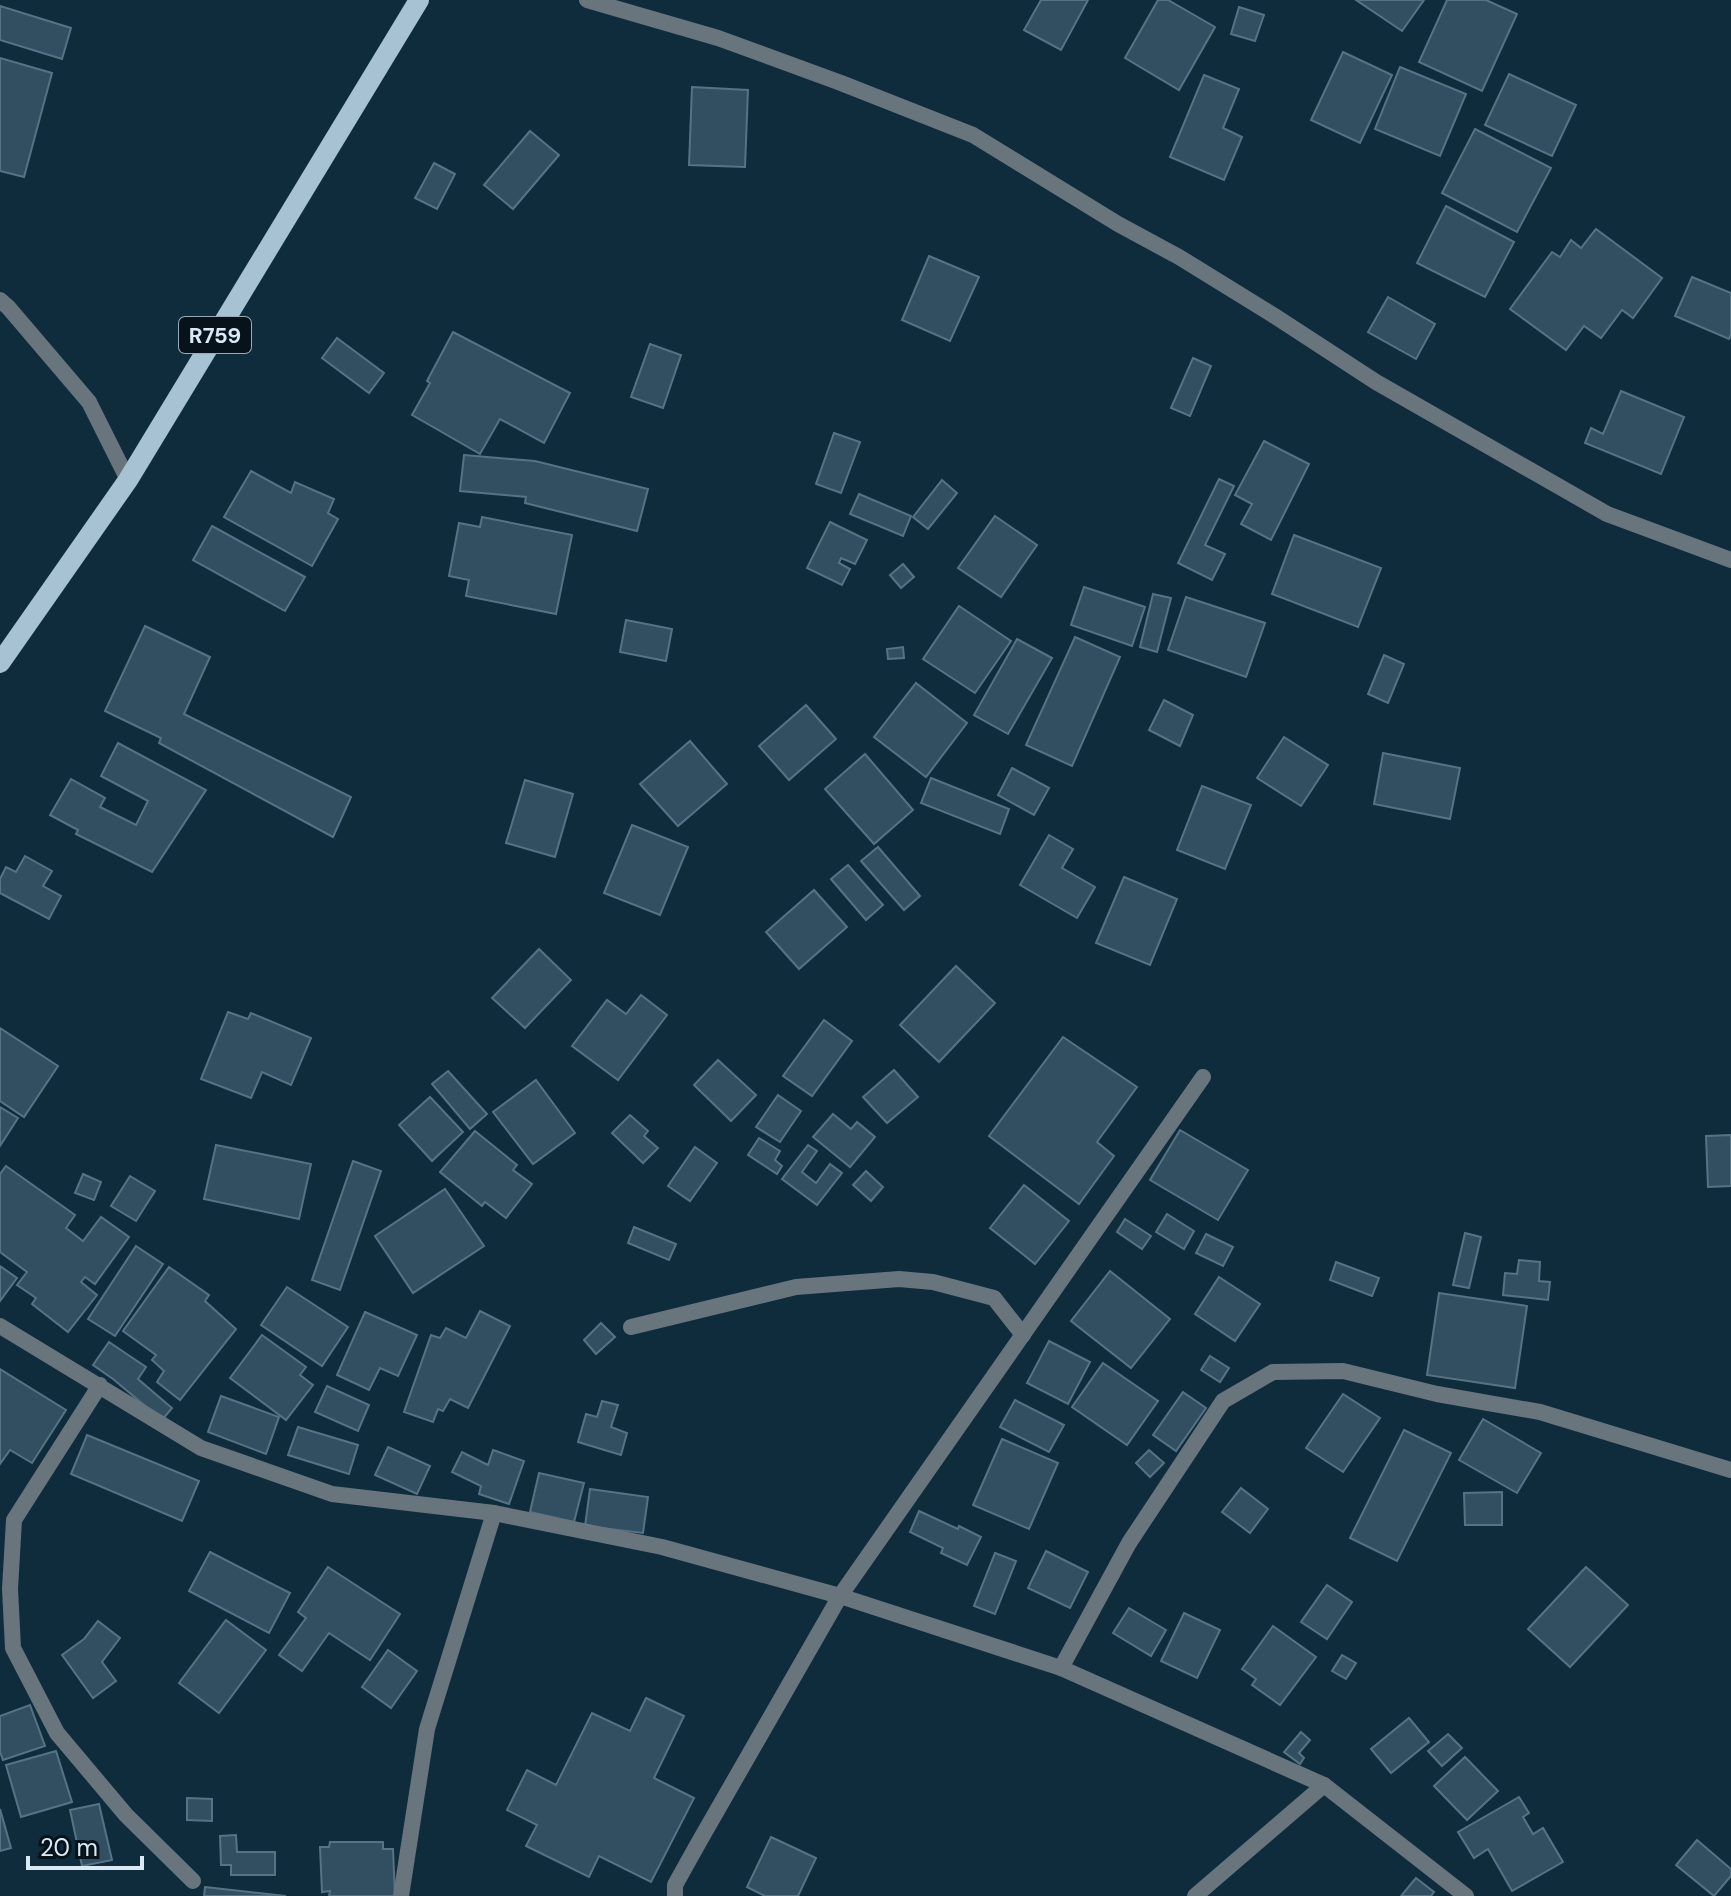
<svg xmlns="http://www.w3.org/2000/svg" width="1731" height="1896" viewBox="0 0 1731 1896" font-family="'DM Sans',sans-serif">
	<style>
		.building { fill: #314f61; stroke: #557385; stroke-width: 2 }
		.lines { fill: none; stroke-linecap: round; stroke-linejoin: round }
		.minor { stroke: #68757d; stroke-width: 16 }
		.primary { stroke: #a6c2d3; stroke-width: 20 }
		.labels { text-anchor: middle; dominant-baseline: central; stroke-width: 7; stroke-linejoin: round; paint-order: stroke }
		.shield { fill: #07131a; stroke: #9baab3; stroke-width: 2 }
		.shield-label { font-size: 22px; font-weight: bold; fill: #daeaf5 }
	</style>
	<rect width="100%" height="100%" fill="#0f2c3c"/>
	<g class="building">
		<polygon points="1041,0 1088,0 1061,50 1024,30"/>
		<polygon points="1158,0 1168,0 1215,27 1179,90 1125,58"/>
		<polygon points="1356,0 1424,0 1402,31"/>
		<polygon points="1447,0 1486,0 1517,14 1482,91 1419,62"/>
		<polygon points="0,6 71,28 62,59 0,40"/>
		<polygon points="1239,7 1264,15 1255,41 1231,34"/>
		<polygon points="1343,52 1392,75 1360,143 1311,120"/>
		<polygon points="0,58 52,73 24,177 0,171"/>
		<polygon points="1400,67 1466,94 1440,156 1375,129"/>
		<polygon points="1509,74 1576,105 1552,156 1485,125"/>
		<polygon points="1204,75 1239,89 1223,128 1242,137 1224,180 1170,157"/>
		<polygon points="692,87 748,90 745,167 689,165"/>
		<polygon points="1475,129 1551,168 1517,232 1442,193"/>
		<polygon points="530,131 559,155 513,209 484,185"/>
		<polygon points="434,163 455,174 437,209 415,198"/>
		<polygon points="1446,206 1514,242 1485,297 1417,263"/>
		<polygon points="1596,229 1662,278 1633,318 1622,310 1601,338 1584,326 1566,350 1510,309 1552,252 1560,257 1571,240 1581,248"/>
		<polygon points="929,256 979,277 950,341 902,320"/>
		<polygon points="1692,277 1731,293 1731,334 1729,339 1675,316"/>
		<polygon points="1388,297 1435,324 1416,359 1368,332"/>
		<polygon points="453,332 570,393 544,443 500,419 480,454 412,415 430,383 427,381"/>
		<polygon points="337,338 384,373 369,393 322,358"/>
		<polygon points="650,344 681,355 663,408 631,397"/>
		<polygon points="1193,358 1211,366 1190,416 1171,408"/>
		<polygon points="1621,391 1684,417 1661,474 1585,443 1591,428 1603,434"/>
		<polygon points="834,433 860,442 841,493 816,484"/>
		<polygon points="1264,441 1309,464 1271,540 1241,524 1252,504 1235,495"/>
		<polygon points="464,455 535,461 648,489 637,531 525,503 526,497 460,491"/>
		<polygon points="251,471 291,493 295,482 334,499 328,513 338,519 312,566 224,517"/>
		<polygon points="1219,479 1234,486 1205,545 1225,554 1212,580 1178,563"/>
		<polygon points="942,480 957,493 928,529 913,517"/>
		<polygon points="859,494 911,516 903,536 850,514"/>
		<polygon points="995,516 1037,545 1001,597 958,568"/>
		<polygon points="482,517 572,535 556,614 466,596 469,580 449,576 459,523 480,527"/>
		<polygon points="830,522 867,540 855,564 841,558 839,563 850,569 842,585 807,568"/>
		<polygon points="212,526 305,577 285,611 193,560"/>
		<polygon points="1294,535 1381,568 1358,627 1272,594"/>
		<polygon points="903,564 914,577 901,588 890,575"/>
		<polygon points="1084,587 1145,607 1132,646 1071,625"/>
		<polygon points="1153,594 1171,598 1157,652 1140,647"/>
		<polygon points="1186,597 1265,623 1246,677 1168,650"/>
		<polygon points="959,606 1011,641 975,693 923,659"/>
		<polygon points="626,620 672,629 666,661 620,652"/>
		<polygon points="145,626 210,657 184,714 351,797 333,837 159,743 161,738 105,711"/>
		<polygon points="1075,637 1120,657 1072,766 1026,745"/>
		<polygon points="1017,639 1052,658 1008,734 974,715"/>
		<polygon points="903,647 904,658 888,659 887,649"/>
		<polygon points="1384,655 1404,664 1388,703 1368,694"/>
		<polygon points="916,683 967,723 926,777 874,737"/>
		<polygon points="1164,700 1193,715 1180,746 1149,730"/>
		<polygon points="806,705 836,739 789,780 759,746"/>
		<polygon points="1284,737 1328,765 1301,806 1257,778"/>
		<polygon points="690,741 727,784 678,826 640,784"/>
		<polygon points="118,743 206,790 152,872 76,834 78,830 50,815 71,779 105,798 100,807 136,825 148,801 101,776"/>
		<polygon points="1383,753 1460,768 1450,819 1374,804"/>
		<polygon points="865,754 913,810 874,844 825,789"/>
		<polygon points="1012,768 1049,788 1034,815 998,795"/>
		<polygon points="931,778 1009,809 1000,834 921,803"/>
		<polygon points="525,780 573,794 555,857 506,843"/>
		<polygon points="1202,786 1251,805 1225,869 1177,850"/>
		<polygon points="632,825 688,847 660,915 604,893"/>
		<polygon points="1049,835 1073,849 1062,868 1095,887 1077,918 1020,885"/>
		<polygon points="878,847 920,896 904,910 861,861"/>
		<polygon points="25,856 52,871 43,886 61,896 49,919 0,893 0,879 6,867 16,872"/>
		<polygon points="848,865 883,905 866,920 831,879"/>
		<polygon points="1124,877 1177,899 1150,965 1096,943"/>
		<polygon points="814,890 847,927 799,969 766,932"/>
		<polygon points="539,949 571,980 525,1028 492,998"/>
		<polygon points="956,966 995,1003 939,1062 900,1025"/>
		<polygon points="641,995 667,1015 618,1080 572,1046 607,1000 626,1014"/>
		<polygon points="228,1012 248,1019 251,1013 311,1038 291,1085 262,1072 251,1098 201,1079"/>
		<polygon points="824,1020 852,1041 812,1096 783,1076"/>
		<polygon points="0,1028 58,1066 24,1117 0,1101"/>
		<polygon points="1063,1037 1137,1087 1097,1142 1114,1156 1079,1204 989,1136"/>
		<polygon points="718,1060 756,1095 731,1121 694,1085"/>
		<polygon points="894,1070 918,1097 887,1123 863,1097"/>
		<polygon points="448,1071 487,1114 470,1129 432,1084"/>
		<polygon points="536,1080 575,1133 533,1164 493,1112"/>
		<polygon points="778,1095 801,1111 780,1142 756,1127"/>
		<polygon points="430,1097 463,1132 432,1161 399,1125"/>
		<polygon points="0,1107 18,1118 0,1146"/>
		<polygon points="833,1114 851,1129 857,1122 875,1137 850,1167 813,1137"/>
		<polygon points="630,1115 648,1131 644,1136 658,1148 643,1163 612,1133"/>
		<polygon points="1180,1130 1248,1170 1218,1220 1150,1180"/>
		<polygon points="475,1131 517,1165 513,1170 532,1184 506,1218 485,1202 482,1206 440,1172"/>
		<polygon points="1731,1135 1731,1186 1708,1187 1706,1136"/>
		<polygon points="759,1138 780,1151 775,1160 782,1166 777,1174 748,1155"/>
		<polygon points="216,1145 311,1164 299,1219 204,1199"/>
		<polygon points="808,1145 817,1151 802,1172 816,1183 830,1164 842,1173 817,1205 782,1179"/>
		<polygon points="695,1147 717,1163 690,1201 668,1186"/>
		<polygon points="353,1161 381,1171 340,1290 312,1280"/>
		<polygon points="6,1166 75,1215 66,1228 83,1241 101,1217 129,1237 95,1284 85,1277 81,1282 97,1295 68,1332 32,1304 36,1298 17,1285 27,1272 0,1252 0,1174"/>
		<polygon points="866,1171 883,1187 871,1201 853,1185"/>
		<polygon points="83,1174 101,1182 94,1200 75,1193"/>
		<polygon points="130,1176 155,1191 136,1221 111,1206"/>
		<polygon points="1024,1185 1069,1221 1035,1264 990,1228"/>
		<polygon points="445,1189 484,1246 413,1293 375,1236"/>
		<polygon points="1167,1214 1194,1231 1184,1249 1156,1232"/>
		<polygon points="1125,1219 1151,1236 1142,1249 1117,1232"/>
		<polygon points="634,1227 676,1244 669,1260 628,1243"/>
		<polygon points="1465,1233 1481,1237 1469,1288 1453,1285"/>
		<polygon points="1206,1234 1233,1247 1223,1266 1196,1253"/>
		<polygon points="136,1246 163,1264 115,1336 88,1319"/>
		<polygon points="1519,1260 1540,1262 1539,1281 1550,1282 1548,1300 1503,1295 1505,1273 1517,1274"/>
		<polygon points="1336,1262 1379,1278 1372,1296 1330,1280"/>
		<polygon points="0,1266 17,1278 0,1301"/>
		<polygon points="169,1267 209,1295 205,1301 236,1329 180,1400 157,1382 164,1371 152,1360 156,1355 123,1331"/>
		<polygon points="1110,1271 1170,1319 1131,1368 1071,1321"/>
		<polygon points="1219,1277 1260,1304 1235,1341 1195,1314"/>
		<polygon points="287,1287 348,1327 322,1366 261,1325"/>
		<polygon points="1439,1293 1527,1306 1515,1388 1427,1375"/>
		<polygon points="480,1311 510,1326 468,1408 450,1399 443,1411 438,1409 433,1422 404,1412 431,1335 440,1338 446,1328 466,1338"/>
		<polygon points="365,1312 417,1335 398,1376 380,1368 369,1390 337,1375"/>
		<polygon points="601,1323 615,1337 596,1354 584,1340"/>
		<polygon points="262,1335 306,1367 300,1375 313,1385 286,1420 230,1378"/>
		<polygon points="1049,1341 1090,1362 1068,1404 1027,1383"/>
		<polygon points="109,1342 146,1367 138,1379 172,1408 162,1420 113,1379 93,1365"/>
		<polygon points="1210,1356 1229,1368 1220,1382 1201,1370"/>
		<polygon points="1103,1363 1158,1401 1127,1445 1072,1407"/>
		<polygon points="0,1369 66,1410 32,1463 10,1450 0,1464"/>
		<polygon points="327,1386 369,1405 358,1431 315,1412"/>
		<polygon points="1183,1392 1206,1408 1176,1451 1153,1435"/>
		<polygon points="1343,1394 1380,1418 1343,1472 1306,1448"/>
		<polygon points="221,1396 279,1417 266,1454 208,1432"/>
		<polygon points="1015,1400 1064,1425 1049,1452 1000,1427"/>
		<polygon points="602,1401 618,1405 611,1427 627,1433 621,1455 578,1442 586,1414 597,1417"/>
		<polygon points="1483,1419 1541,1453 1517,1493 1459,1460"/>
		<polygon points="298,1427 358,1445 349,1474 288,1455"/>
		<polygon points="1404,1430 1451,1453 1397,1561 1350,1538"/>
		<polygon points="87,1435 199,1481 182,1521 71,1474"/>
		<polygon points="1002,1439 1058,1463 1029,1529 973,1505"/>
		<polygon points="388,1447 430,1466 417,1494 375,1475"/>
		<polygon points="493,1450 524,1461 509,1504 479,1494 481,1486 452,1472 462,1452 488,1465"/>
		<polygon points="1149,1450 1164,1463 1150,1477 1136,1463"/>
		<polygon points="539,1473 584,1483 574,1522 530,1512"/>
		<polygon points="1241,1488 1268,1509 1250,1533 1222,1512"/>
		<polygon points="590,1489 648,1497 643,1533 585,1526"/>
		<polygon points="1502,1492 1502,1525 1465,1525 1464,1493"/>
		<polygon points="919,1511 958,1529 959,1526 981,1537 967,1565 941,1553 943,1548 910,1532"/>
		<polygon points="1046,1551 1088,1572 1070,1608 1028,1588"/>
		<polygon points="210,1552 290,1593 269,1633 189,1591"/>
		<polygon points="995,1553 1016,1561 995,1614 974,1606"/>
		<polygon points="328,1567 400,1614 370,1660 329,1633 302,1671 279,1655 306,1618 298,1612"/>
		<polygon points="1586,1567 1628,1605 1570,1667 1528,1629"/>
		<polygon points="1327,1585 1352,1602 1327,1639 1301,1622"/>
		<polygon points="1129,1608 1166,1630 1151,1656 1113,1633"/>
		<polygon points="1184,1613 1220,1630 1197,1678 1161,1661"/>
		<polygon points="226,1620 266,1650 219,1713 179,1683"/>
		<polygon points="98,1621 120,1638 102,1662 116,1681 93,1698 62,1655 84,1639"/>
		<polygon points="1273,1626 1316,1657 1280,1705 1252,1685 1256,1679 1242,1669"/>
		<polygon points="388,1650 417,1671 391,1708 362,1687"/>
		<polygon points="1342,1655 1356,1663 1346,1679 1332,1671"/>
		<polygon points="646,1698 684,1716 654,1778 694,1798 651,1882 599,1856 589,1877 526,1846 537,1825 507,1810 527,1770 556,1785 592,1713 630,1731"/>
		<polygon points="30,1705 45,1746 3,1760 0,1752 0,1716"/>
		<polygon points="1409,1718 1429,1742 1391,1773 1371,1749"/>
		<polygon points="1301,1732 1310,1740 1299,1753 1304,1758 1300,1764 1284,1752"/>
		<polygon points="1448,1734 1462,1748 1442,1766 1428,1751"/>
		<polygon points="56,1751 72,1802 21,1817 6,1765"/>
		<polygon points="1465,1757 1498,1791 1467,1820 1434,1786"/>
		<polygon points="1519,1797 1529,1813 1523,1817 1533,1834 1543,1828 1563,1862 1512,1891 1488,1849 1474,1858 1458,1832"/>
		<polygon points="187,1798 212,1799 212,1821 187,1820"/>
		<polygon points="99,1804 112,1860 82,1866 70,1810"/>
		<polygon points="0,1809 11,1848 0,1851"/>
		<polygon points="236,1835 237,1852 275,1852 275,1875 231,1875 231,1865 221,1865 220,1836"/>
		<polygon points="771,1837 816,1858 798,1896 765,1896 747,1887"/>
		<polygon points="1697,1840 1731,1869 1731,1876 1714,1896 1676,1865"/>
		<polygon points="330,1842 383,1842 383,1849 393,1849 395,1896 329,1896 330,1891 322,1892 320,1847 329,1847"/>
		<polygon points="1416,1878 1434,1892 1431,1896 1401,1896"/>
		<polygon points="205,1887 286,1896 204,1896"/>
	</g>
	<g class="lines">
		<g class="minor">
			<polyline points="587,0 718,38 841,83 973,135 1118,224 1179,257 1273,315 1376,382 1607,514 1731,560"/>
			<polyline points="0,300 8,307 89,402 128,480"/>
			<polyline points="0,1326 201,1448 332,1494 494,1513 662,1547 840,1596 1061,1668 1324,1785 1466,1896"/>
			<polyline points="631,1327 796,1287 899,1279 933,1282 994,1298 1023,1335"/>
			<polyline points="100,1385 14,1520 10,1589 13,1648 57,1733 126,1815 193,1881"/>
			<polyline points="1061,1668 1129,1543 1223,1401 1273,1372 1343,1371 1437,1394 1540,1412 1731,1470"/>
			<polyline points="401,1896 427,1729 494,1513"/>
			<polyline points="675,1896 675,1885 699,1842 840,1596 1203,1077"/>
			<polyline points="1195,1896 1324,1785"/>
		</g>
		<polyline class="primary" points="0,663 128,480 419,0"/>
	</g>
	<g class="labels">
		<rect class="shield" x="179" y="317" width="72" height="36" rx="6"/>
		<g class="shield-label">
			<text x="215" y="335">R759</text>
		</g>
	</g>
	<path d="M28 1856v12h114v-12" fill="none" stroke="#daeaf5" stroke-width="4"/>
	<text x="40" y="1856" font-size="24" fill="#daeaf5" stroke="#07131a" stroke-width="6" paint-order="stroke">20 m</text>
</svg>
